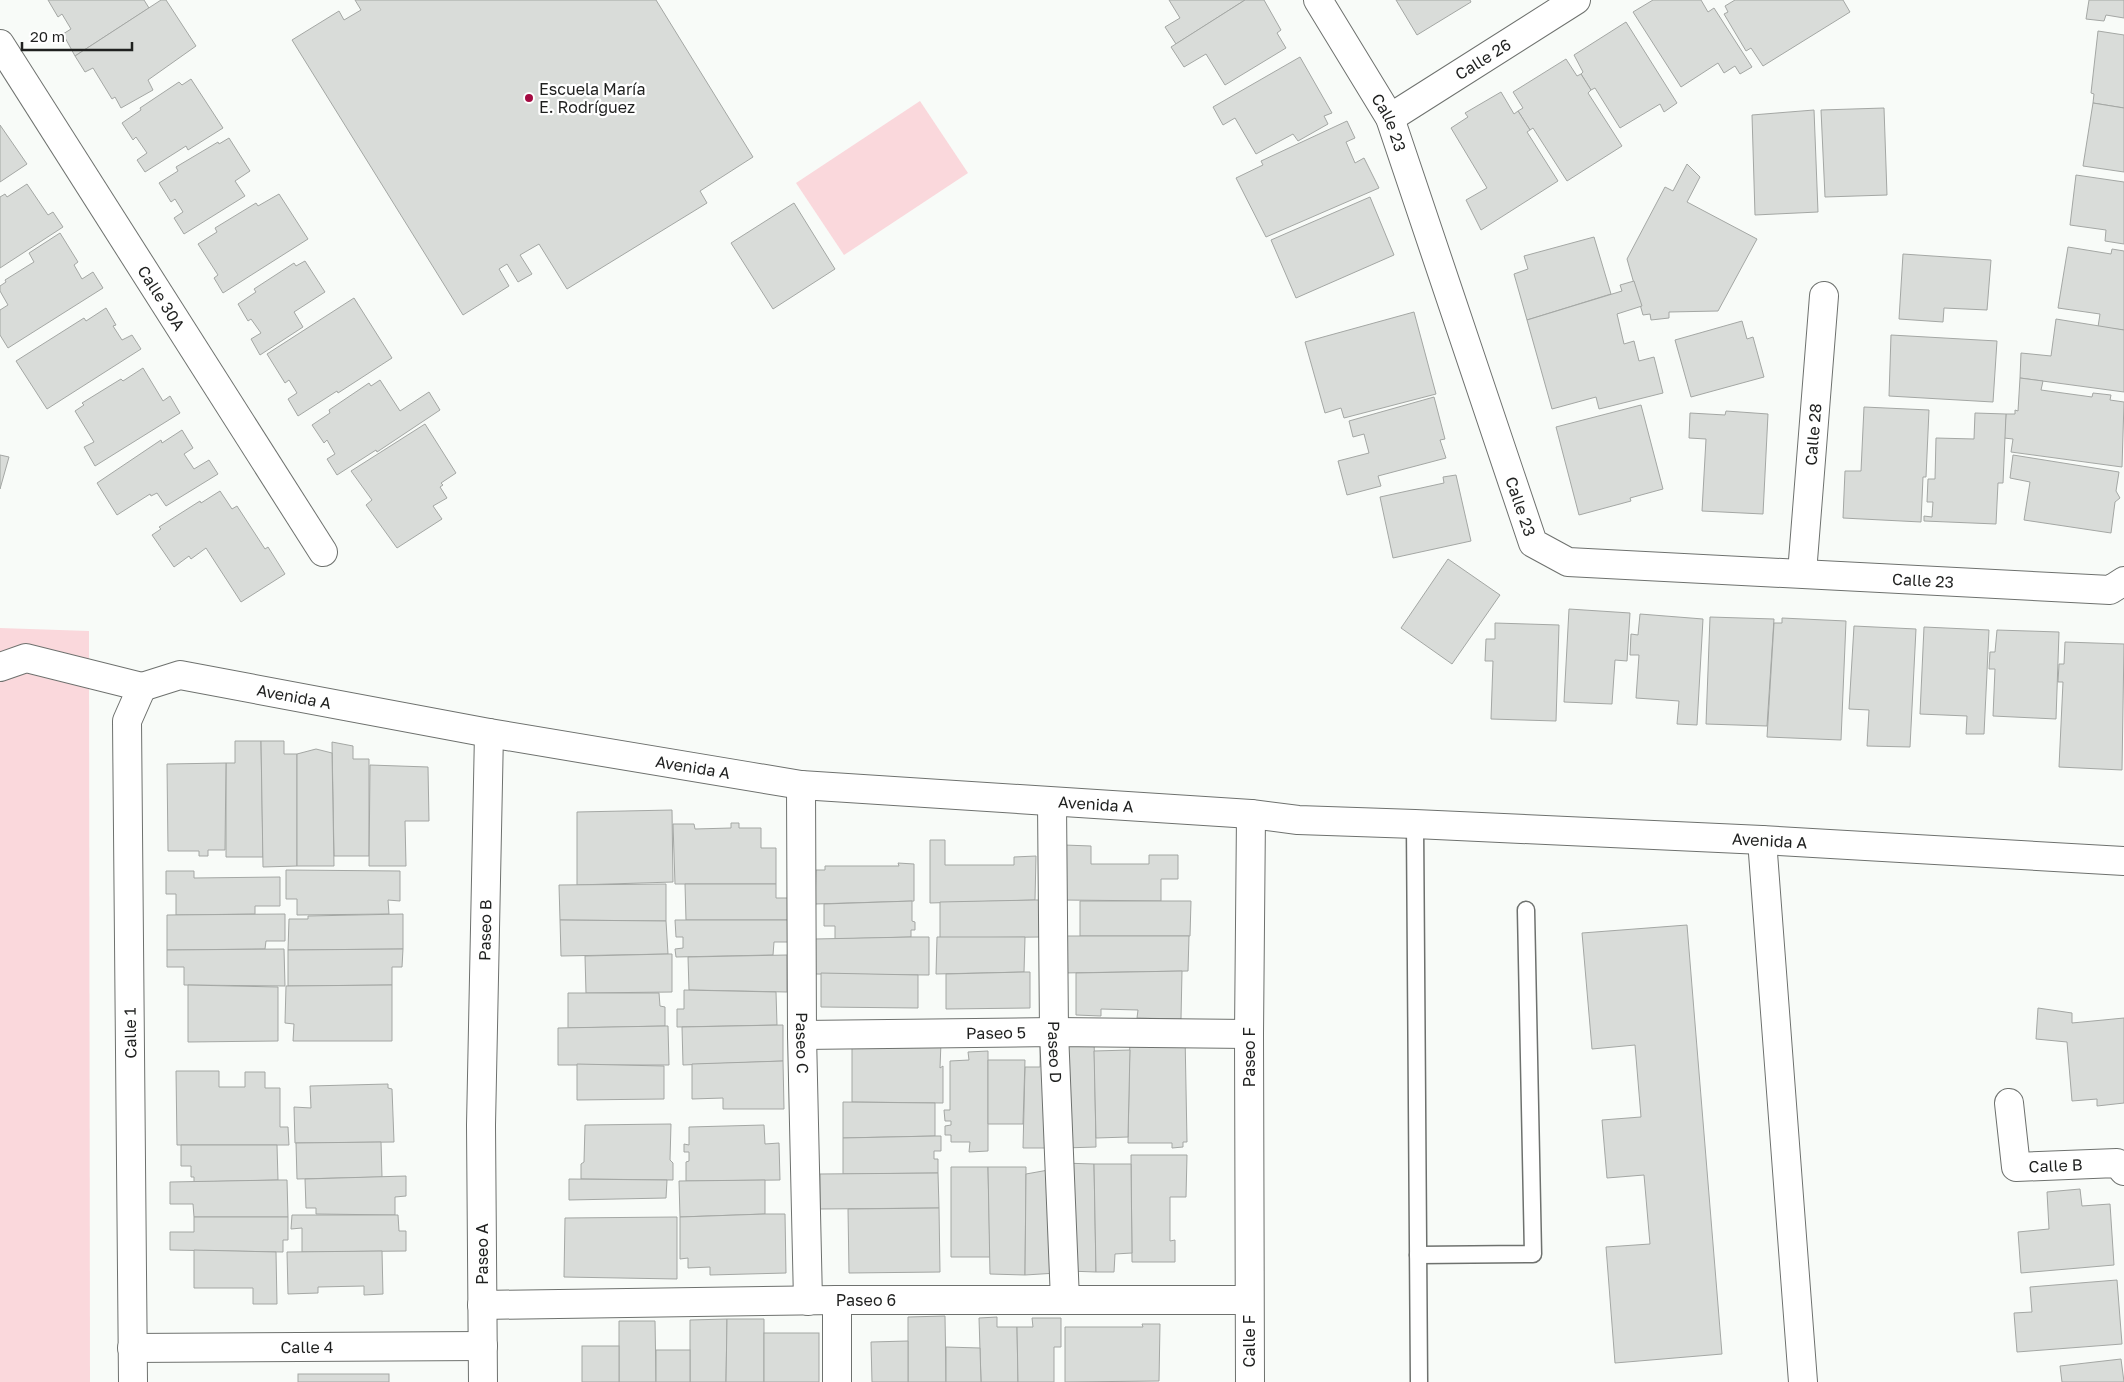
<svg xmlns="http://www.w3.org/2000/svg" width="2124" height="1382" viewBox="0 0 2124 1382" font-family="'Golos Text',sans-serif">
	<style>
		.green { fill: #fad8dc }
		.building { fill: #d9dcd9; stroke: #a4a7a4 }
		.lines { fill: none; stroke-linecap: round; stroke-linejoin: round }
		.lane-casing { stroke: #6e716e; stroke-width: 19 }
		.street-casing { stroke: #6e716e; stroke-width: 30 }
		.lane { stroke: #fff; stroke-width: 16 }
		.street { stroke: #fff; stroke-width: 28 }
		.poi-dot { fill: #a40b42; stroke: #fff; stroke-width: 2 }
		.labels { text-anchor: middle; dominant-baseline: central; stroke-width: 4.5; stroke-linejoin: round; paint-order: stroke }
		.street-label { font-size: 16px; fill: #1f201f; stroke: #fff }
		.poi-label { font-size: 16px; fill: #1f201f; stroke: #fff; text-anchor: start }
	</style>
	<rect width="100%" height="100%" fill="#f8fbf8"/>
	<g class="green">
		<polygon points="920,101 968,173 844,255 796,183"/>
		<polygon points="0,628 89,631 90,1382 0,1382"/>
	</g>
	<g class="building">
		<polygon points="48,0 144,0 149,8 75,56 63,34 71,29 62,14 58,17"/>
		<polygon points="161,0 166,0 196,46 148,80 153,90 121,108 115,97 112,99 93,68 85,72 75,56"/>
		<polygon points="355,0 656,0 753,157 700,191 707,203 567,289 539,244 520,255 532,274 518,282 507,264 499,269 509,286 463,315 292,40 339,11 344,20 361,10"/>
		<polygon points="1169,0 1245,0 1176,44 1165,27 1180,18"/>
		<polygon points="1245,0 1264,0 1281,30 1277,33 1286,48 1225,85 1206,54 1184,67 1171,47"/>
		<polygon points="1396,0 1470,0 1471,2 1417,35"/>
		<polygon points="1653,0 1701,0 1708,12 1714,8 1752,67 1740,74 1735,66 1724,73 1718,63 1681,87 1633,12"/>
		<polygon points="1735,0 1843,0 1850,12 1763,66 1751,48 1746,51 1724,14 1728,12 1725,6"/>
		<polygon points="2089,0 2124,0 2124,18 2106,15 2104,21 2086,19"/>
		<polygon points="1626,22 1677,103 1664,112 1660,104 1620,128 1595,88 1591,90 1581,74 1583,72 1574,55"/>
		<polygon points="2098,31 2124,35 2124,108 2093,103 2094,94 2091,93"/>
		<polygon points="1300,57 1332,113 1324,116 1328,124 1298,141 1293,134 1256,154 1235,118 1223,125 1213,107"/>
		<polygon points="1566,59 1577,76 1581,74 1591,90 1588,93 1622,146 1567,181 1533,128 1530,130 1518,111 1523,108 1513,92"/>
		<polygon points="191,79 223,128 188,150 186,146 145,172 137,160 147,153 136,137 133,140 122,123 141,110 140,108 179,82 182,85"/>
		<polygon points="1501,92 1514,114 1518,111 1530,130 1527,132 1558,181 1481,230 1466,200 1487,188 1451,128 1468,117 1465,113"/>
		<polygon points="2093,103 2124,108 2124,172 2083,166"/>
		<polygon points="1884,108 1887,195 1825,197 1821,110"/>
		<polygon points="1814,110 1818,212 1755,215 1752,115"/>
		<polygon points="1347,121 1355,138 1346,142 1355,163 1364,158 1379,188 1266,237 1236,178 1263,165 1261,161"/>
		<polygon points="0,125 27,164 0,182"/>
		<polygon points="229,138 250,171 235,181 245,196 184,234 174,218 183,212 175,199 171,202 159,183 178,171 176,167 218,142 219,144"/>
		<polygon points="1687,164 1700,177 1687,202 1757,239 1718,311 1669,312 1669,318 1651,320 1650,314 1643,315 1627,259 1665,187 1673,191"/>
		<polygon points="2076,175 2124,182 2124,244 2105,241 2106,230 2070,225"/>
		<polygon points="27,184 48,215 53,212 63,227 0,268 0,197 5,194 7,197"/>
		<polygon points="279,194 308,239 223,293 214,278 218,275 198,244 217,232 215,228 256,203 258,206"/>
		<polygon points="1370,197 1394,255 1296,298 1271,240"/>
		<polygon points="794,203 835,269 773,309 731,243"/>
		<polygon points="60,233 78,262 74,265 82,279 93,272 103,288 8,348 0,335 0,310 8,305 0,291 0,286 6,282 5,280 34,262 29,253"/>
		<polygon points="1594,237 1611,294 1527,320 1514,274 1528,269 1524,256"/>
		<polygon points="2068,247 2111,254 2112,249 2124,251 2124,330 2098,327 2100,314 2058,308"/>
		<polygon points="1903,254 1991,260 1987,310 1944,308 1943,322 1899,319"/>
		<polygon points="305,261 325,292 294,312 303,327 260,355 251,339 261,333 251,319 248,321 238,304 256,292 254,289 294,263 296,266"/>
		<polygon points="1634,281 1642,306 1617,314 1624,344 1634,341 1639,361 1654,357 1663,393 1599,409 1596,397 1552,409 1527,320 1622,291 1620,285"/>
		<polygon points="354,298 392,358 338,393 337,391 298,416 288,399 297,393 289,380 285,383 267,354"/>
		<polygon points="106,308 116,325 113,326 122,340 132,335 141,349 47,409 16,361 84,318 86,321"/>
		<polygon points="1414,312 1436,394 1344,418 1341,408 1325,413 1305,342"/>
		<polygon points="2056,319 2124,330 2124,392 2020,378 2021,353 2051,356"/>
		<polygon points="1742,321 1747,339 1753,337 1764,377 1691,397 1675,340"/>
		<polygon points="1891,335 1997,341 1993,402 1889,396"/>
		<polygon points="143,368 163,401 170,396 180,413 95,466 84,447 94,442 75,411 84,405 82,403 121,379 123,381"/>
		<polygon points="2020,378 2043,381 2041,390 2092,397 2093,393 2111,395 2110,400 2124,402 2122,467 2011,452 2013,439 2004,438 2006,414 2015,414 2015,410 2018,411"/>
		<polygon points="380,380 400,411 429,392 440,410 377,452 376,450 337,475 327,459 335,454 327,440 324,443 312,425 330,413 329,410 369,383 371,386"/>
		<polygon points="1434,397 1445,439 1440,440 1446,458 1378,476 1381,486 1347,495 1338,461 1369,453 1364,434 1353,437 1349,421"/>
		<polygon points="1641,405 1663,489 1630,498 1631,501 1579,515 1556,427"/>
		<polygon points="1864,407 1929,410 1926,477 1923,477 1921,522 1843,518 1845,471 1861,471"/>
		<polygon points="1726,411 1768,414 1763,514 1702,511 1706,439 1689,438 1690,413 1725,415"/>
		<polygon points="1975,413 2006,414 2003,483 1998,483 1996,524 1924,521 1924,516 1932,517 1933,502 1927,502 1928,479 1935,479 1936,438 1974,439"/>
		<polygon points="425,424 456,473 441,483 443,485 440,487 447,498 433,506 442,519 397,548 366,505 372,500 351,471"/>
		<polygon points="182,430 193,448 184,454 194,469 209,460 218,474 166,506 157,493 151,496 150,494 117,515 97,483 161,440 162,443"/>
		<polygon points="0,455 9,457 0,489"/>
		<polygon points="2013,455 2119,472 2116,491 2120,498 2115,502 2111,533 2024,520 2030,482 2010,478"/>
		<polygon points="1456,475 1471,541 1393,558 1380,497 1444,483 1443,477"/>
		<polygon points="220,491 232,509 237,506 265,549 268,547 285,574 241,602 206,548 191,559 189,556 174,567 152,535 161,529 159,527 200,501 201,503"/>
		<polygon points="1448,559 1500,595 1452,664 1401,628"/>
		<polygon points="1569,609 1630,613 1627,661 1615,660 1612,704 1564,702"/>
		<polygon points="1640,614 1703,619 1697,725 1677,724 1679,701 1636,698 1639,655 1630,655 1631,634 1638,635"/>
		<polygon points="1710,617 1774,619 1767,726 1706,724"/>
		<polygon points="1782,618 1846,621 1841,740 1767,737 1774,623 1782,623"/>
		<polygon points="1495,623 1559,625 1556,721 1491,719 1493,661 1485,661 1486,639 1495,639"/>
		<polygon points="1854,626 1916,629 1910,747 1867,746 1869,710 1849,709"/>
		<polygon points="1924,627 1989,630 1984,734 1966,734 1967,716 1920,714"/>
		<polygon points="1997,630 2059,632 2056,719 1993,716 1995,669 1989,669 1990,652 1995,652"/>
		<polygon points="2065,642 2124,644 2122,770 2059,767 2063,682 2058,682 2059,664 2064,664"/>
		<polygon points="235,741 261,741 263,857 226,857 226,763 235,763"/>
		<polygon points="261,741 284,741 284,754 297,754 297,866 263,867"/>
		<polygon points="332,742 353,746 353,759 369,759 369,856 334,856"/>
		<polygon points="316,749 332,753 334,866 297,866 297,754"/>
		<polygon points="226,763 225,850 208,850 208,856 199,856 199,851 168,851 167,764"/>
		<polygon points="370,765 428,767 429,821 405,821 406,866 369,866"/>
		<polygon points="672,810 673,882 577,885 577,812"/>
		<polygon points="731,823 739,823 739,828 761,828 761,848 776,848 776,884 675,884 673,824 694,824 695,829 731,828"/>
		<polygon points="930,840 945,840 945,865 1014,865 1014,857 1036,856 1035,900 930,903"/>
		<polygon points="1064,845 1091,846 1091,864 1149,864 1149,855 1178,855 1178,879 1161,879 1161,901 1063,900"/>
		<polygon points="898,863 914,864 914,901 815,904 816,870 825,870 825,866 899,866"/>
		<polygon points="286,870 400,871 400,901 388,900 389,914 297,915 297,899 286,899"/>
		<polygon points="166,871 194,871 194,878 280,877 280,906 255,906 255,914 176,915 176,894 166,894"/>
		<polygon points="666,884 666,921 560,920 559,885"/>
		<polygon points="685,884 776,884 776,898 793,898 793,920 686,920"/>
		<polygon points="1035,900 1039,900 1040,937 940,938 940,902"/>
		<polygon points="912,901 912,921 915,922 915,930 911,930 911,937 835,939 835,926 824,926 824,904"/>
		<polygon points="1080,901 1191,901 1190,936 1080,936"/>
		<polygon points="285,914 285,941 266,941 265,949 167,950 167,915"/>
		<polygon points="403,914 403,949 288,950 289,919 308,919 308,916"/>
		<polygon points="560,920 666,921 668,954 561,956"/>
		<polygon points="675,920 793,920 793,942 774,942 773,955 676,957 675,949 683,948 683,937 676,937"/>
		<polygon points="1687,925 1722,1354 1615,1363 1606,1247 1650,1244 1644,1175 1607,1178 1602,1120 1641,1117 1635,1045 1592,1049 1582,933"/>
		<polygon points="1063,936 1189,936 1188,971 1062,973"/>
		<polygon points="911,937 929,937 929,975 815,974 815,939"/>
		<polygon points="937,937 1025,937 1024,972 936,974"/>
		<polygon points="284,949 285,986 184,985 184,967 167,967 167,950"/>
		<polygon points="403,949 402,967 392,967 392,985 288,986 288,950"/>
		<polygon points="668,954 672,954 672,992 586,993 585,956"/>
		<polygon points="787,955 787,992 689,990 688,957"/>
		<polygon points="1182,971 1181,1019 1137,1018 1138,1010 1101,1009 1101,1016 1076,1015 1076,973"/>
		<polygon points="1024,972 1030,972 1030,1008 946,1009 946,974"/>
		<polygon points="821,973 918,975 918,1008 821,1007"/>
		<polygon points="188,985 278,987 278,1041 188,1042"/>
		<polygon points="392,985 392,1041 293,1041 294,1024 285,1023 286,986"/>
		<polygon points="684,990 776,992 777,1025 677,1027 677,1009 684,1009"/>
		<polygon points="568,993 659,993 660,1006 665,1007 665,1026 568,1028"/>
		<polygon points="2038,1008 2072,1013 2072,1023 2124,1018 2124,1103 2097,1106 2097,1099 2072,1101 2067,1042 2036,1039"/>
		<polygon points="783,1025 783,1061 683,1065 682,1027"/>
		<polygon points="665,1026 668,1026 669,1065 558,1065 558,1028"/>
		<polygon points="1185,1034 1187,1142 1183,1142 1183,1147 1172,1148 1172,1143 1128,1143 1130,1035"/>
		<polygon points="1060,1036 1094,1036 1096,1147 1063,1148"/>
		<polygon points="1040,1037 1056,1148 1023,1148 1025,1067 1040,1067"/>
		<polygon points="941,1042 940,1068 943,1066 943,1103 852,1102 852,1043"/>
		<polygon points="1130,1050 1128,1137 1096,1138 1094,1051"/>
		<polygon points="988,1051 988,1151 969,1152 970,1142 951,1142 951,1135 945,1135 945,1126 951,1125 951,1121 945,1121 944,1110 950,1110 950,1061 969,1060 968,1052"/>
		<polygon points="988,1060 1025,1060 1023,1124 988,1124"/>
		<polygon points="783,1061 784,1109 723,1109 723,1098 692,1099 692,1064"/>
		<polygon points="577,1064 664,1066 664,1099 577,1100"/>
		<polygon points="176,1071 219,1071 219,1087 245,1087 245,1072 265,1072 265,1088 280,1088 280,1127 288,1127 289,1145 177,1145"/>
		<polygon points="388,1084 388,1088 392,1089 394,1142 295,1143 294,1107 311,1108 310,1086"/>
		<polygon points="843,1102 935,1103 935,1136 843,1138"/>
		<polygon points="671,1124 670,1160 673,1163 673,1180 581,1179 581,1164 584,1162 585,1125"/>
		<polygon points="764,1125 765,1144 779,1143 780,1180 686,1181 686,1162 689,1161 689,1152 684,1152 684,1144 689,1145 689,1127"/>
		<polygon points="935,1136 941,1136 941,1151 934,1151 934,1159 938,1159 938,1173 843,1174 843,1138"/>
		<polygon points="381,1142 382,1177 297,1179 296,1143"/>
		<polygon points="181,1145 277,1145 278,1180 194,1182 194,1177 191,1177 191,1166 181,1166"/>
		<polygon points="1131,1155 1187,1155 1186,1197 1170,1197 1170,1241 1175,1240 1175,1262 1132,1262"/>
		<polygon points="1062,1163 1094,1164 1096,1272 1068,1271"/>
		<polygon points="1094,1164 1131,1164 1132,1253 1115,1254 1114,1272 1096,1272"/>
		<polygon points="951,1167 988,1167 990,1257 951,1257"/>
		<polygon points="988,1167 1026,1167 1025,1275 990,1274"/>
		<polygon points="1054,1169 1057,1273 1025,1275 1026,1174"/>
		<polygon points="938,1173 939,1208 820,1209 820,1174"/>
		<polygon points="406,1176 406,1196 395,1197 395,1215 316,1214 316,1208 306,1208 305,1179"/>
		<polygon points="569,1179 667,1180 666,1198 569,1200"/>
		<polygon points="278,1180 287,1180 288,1217 194,1217 193,1204 170,1204 170,1182"/>
		<polygon points="765,1180 765,1214 680,1217 679,1181"/>
		<polygon points="2080,1189 2082,1206 2110,1204 2114,1265 2021,1273 2018,1232 2049,1229 2047,1192"/>
		<polygon points="939,1208 940,1272 849,1273 848,1209"/>
		<polygon points="765,1214 785,1214 786,1273 710,1275 710,1267 688,1268 688,1258 680,1259 680,1217"/>
		<polygon points="292,1215 398,1215 399,1231 406,1231 406,1251 302,1252 302,1228 291,1229"/>
		<polygon points="194,1217 288,1217 288,1240 283,1240 283,1252 170,1250 170,1232 194,1232"/>
		<polygon points="677,1217 677,1279 564,1277 565,1218"/>
		<polygon points="194,1250 276,1252 277,1304 253,1304 253,1288 194,1288"/>
		<polygon points="382,1251 383,1294 364,1295 364,1286 318,1287 318,1293 288,1294 287,1252"/>
		<polygon points="2117,1280 2122,1344 2017,1352 2014,1313 2032,1312 2030,1287"/>
		<polygon points="945,1316 946,1382 908,1382 908,1317"/>
		<polygon points="997,1317 997,1327 1017,1327 1018,1382 981,1382 979,1318"/>
		<polygon points="1032,1318 1061,1318 1061,1347 1054,1347 1054,1382 1018,1382 1017,1327 1033,1327"/>
		<polygon points="727,1319 726,1382 690,1382 690,1320"/>
		<polygon points="727,1319 764,1319 764,1382 726,1382"/>
		<polygon points="619,1321 655,1321 656,1382 619,1382"/>
		<polygon points="1142,1324 1160,1324 1159,1381 1065,1382 1065,1327 1143,1327"/>
		<rect x="764" y="1333" width="55" height="49"/>
		<polygon points="908,1341 908,1382 872,1382 871,1342"/>
		<rect x="582" y="1346" width="37" height="36"/>
		<polygon points="946,1347 980,1348 981,1382 946,1382"/>
		<rect x="656" y="1350" width="34" height="32"/>
		<polygon points="2121,1359 2124,1382 2062,1382 2060,1366"/>
		<rect x="298" y="1374" width="91" height="8"/>
	</g>
	<g class="lines">
		<g class="lane-casing">
			<g id="lane">
				<polyline points="1415,824 1419,1382"/>
				<polyline points="1418,1255 1533,1254 1526,910"/>
			</g>
		</g>
		<g class="street-casing">
			<g id="street">
				<path id="s1" d="M1318 0 1390 118 1533 543 1568 562 2110 590 2124 581"/>
				<path id="s2" d="M0 44 323 552"/>
				<path id="s3" d="M1390 118 1576 0"/>
				<path id="s4" d="M1802 573 1824 296"/>
				<polyline points="0,667 26,658 142,687"/>
				<path id="s5" d="M142 687 180 675 489 733 801 785 1251 814 1298 820 1415 824 1762 840 2124 861"/>
				<path id="s6" d="M801 785 802 1035 808 1301"/>
				<path id="s7" d="M1052 803 1054 1032 1065 1300"/>
				<polyline points="1762,840 1803,1382"/>
				<path id="s8" d="M802 1035 1054 1032 1249 1034"/>
				<path id="s9" d="M2009 1103 2016 1167 2117 1163 2124 1171"/>
				<polyline points="837,1300 837,1382"/>
				<path id="s10" d="M482 1305 837 1300H1249"/>
				<path id="s11" d="M132 1348 483 1346"/>
				<polyline points="133,1382 127,721 142,687"/>
				<path id="s12" d="M483 1382 481 1125 489 733"/>
				<polyline points="1250,1382 1249,1034 1251,814"/>
			</g>
		</g>
		<use href="#lane" class="lane"/>
		<use href="#street" class="street"/>
	</g>
	<circle class="poi-dot" cx="529" cy="98" r="5"/>
	<g class="labels">
		<g class="street-label">
			<text stroke="none"><textPath href="#s3" startOffset="110">Calle 26</textPath></text>
			<text stroke="none"><textPath href="#s1" startOffset="142">Calle 23</textPath></text>
			<text stroke="none"><textPath href="#s2" startOffset="301">Calle 30A</textPath></text>
			<text stroke="none"><textPath href="#s4" startOffset="139">Calle 28</textPath></text>
			<text stroke="none"><textPath href="#s1" startOffset="548">Calle 23</textPath></text>
			<text stroke="none"><textPath href="#s1" startOffset="982">Calle 23</textPath></text>
			<text stroke="none"><textPath href="#s5" startOffset="156">Avenida A</textPath></text>
			<text stroke="none"><textPath href="#s5" startOffset="561">Avenida A</textPath></text>
			<text stroke="none"><textPath href="#s5" startOffset="966">Avenida A</textPath></text>
			<text stroke="none"><textPath href="#s5" startOffset="1641">Avenida A</textPath></text>
			<text stroke="none"><textPath href="#s12" startOffset="452">Paseo B</textPath></text>
			<text transform="translate(130 1033) rotate(-91)">Calle 1</text>
			<text stroke="none"><textPath href="#s8" startOffset="194">Paseo 5</textPath></text>
			<text stroke="none"><textPath href="#s6" startOffset="258">Paseo C</textPath></text>
			<text stroke="none"><textPath href="#s7" startOffset="249">Paseo D</textPath></text>
			<text transform="translate(1249 1057) rotate(-90)">Paseo F</text>
			<text stroke="none"><textPath href="#s9" startOffset="104">Calle B</textPath></text>
			<text transform="translate(482 1254) rotate(-90)">Paseo A</text>
			<text stroke="none"><textPath href="#s10" startOffset="384">Paseo 6</textPath></text>
			<text transform="translate(1249 1341) rotate(-90)">Calle F</text>
			<text stroke="none"><textPath href="#s11" startOffset="175">Calle 4</textPath></text>
		</g>
		<g class="poi-label">
			<text x="539" y="89">Escuela María<tspan x="539" dy="18">E. Rodríguez</tspan></text>
		</g>
	</g>
	<path d="M22 42v8h110v-8" fill="none" stroke="#1f201f" stroke-width="2.5"/>
	<text x="30" y="42" font-size="15" fill="#1f201f" stroke="#ffffff" stroke-width="4" paint-order="stroke">20 m</text>
</svg>
